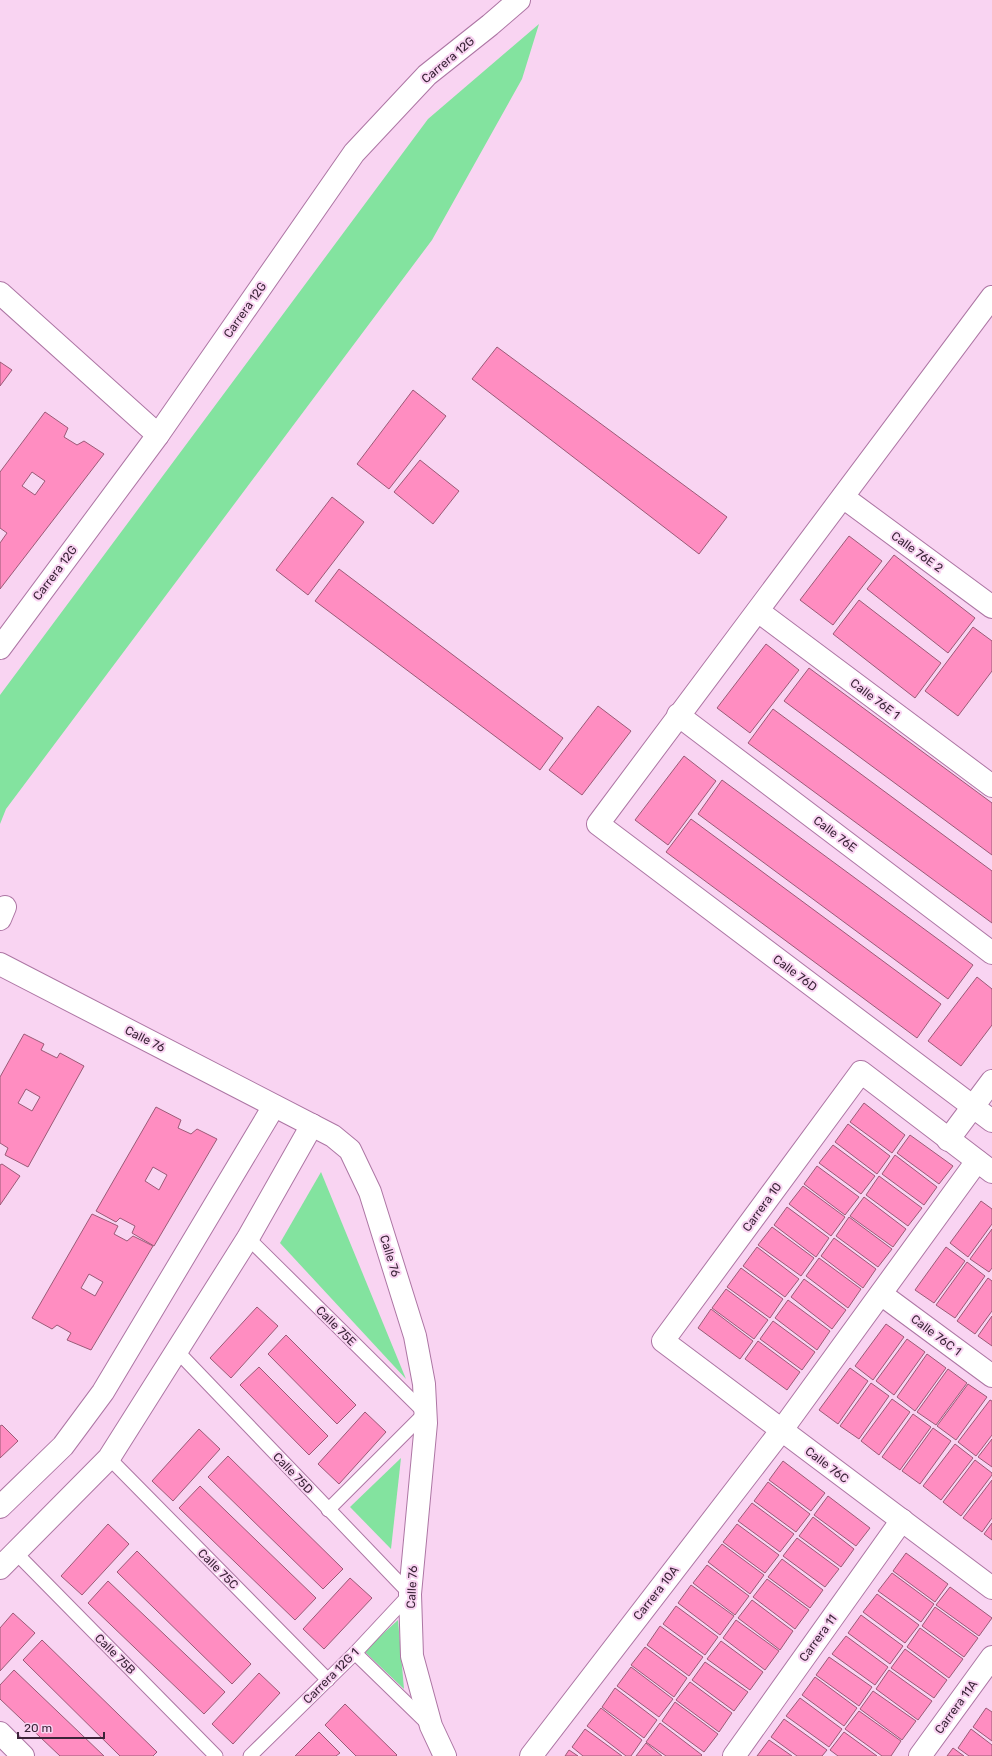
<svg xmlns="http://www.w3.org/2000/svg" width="992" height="1756" viewBox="0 0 992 1756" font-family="Rubik,sans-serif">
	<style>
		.green { fill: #83e39f }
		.building { fill: #ff8dc1; stroke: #9b5a77; fill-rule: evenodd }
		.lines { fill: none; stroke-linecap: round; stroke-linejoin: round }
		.service-casing { stroke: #ad76a4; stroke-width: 15 }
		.minor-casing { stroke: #ad76a4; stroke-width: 24 }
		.tertiary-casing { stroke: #ad76a4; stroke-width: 24 }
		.service { stroke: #fff; stroke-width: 13 }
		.minor { stroke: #fff; stroke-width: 22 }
		.tertiary { stroke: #fff; stroke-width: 22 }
		.labels { text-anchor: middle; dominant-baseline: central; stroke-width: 4; stroke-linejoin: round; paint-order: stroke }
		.street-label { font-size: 12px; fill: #3b2438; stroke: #f9d4f2 }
	</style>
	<rect width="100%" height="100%" fill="#f9d4f2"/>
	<g class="green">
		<polygon points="539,24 522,79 432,240 6,809 0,824 0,695 428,119"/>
		<polygon points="321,1172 406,1379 280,1243"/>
		<polygon points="401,1458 391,1549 350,1507"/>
		<polygon points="398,1620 404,1689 364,1651"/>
	</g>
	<g class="building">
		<polygon points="497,347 727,517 699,554 472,379"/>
		<polygon points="0,362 12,370 0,386"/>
		<polygon points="413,390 446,416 389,489 357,464"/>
		<path d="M45 412 68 428 64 437 77 445 84 441 104 454 0 589V543L7 533 0 528V472ZM32 472 45 481 35 495 22 486Z"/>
		<polygon points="420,460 459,491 433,524 394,492"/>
		<polygon points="332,497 364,522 308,595 276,570"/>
		<polygon points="849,536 882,561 833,625 800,600"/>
		<polygon points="894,555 975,618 948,653 867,589"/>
		<polygon points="339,569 563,738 540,770 315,601"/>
		<polygon points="859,600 941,663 915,698 833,634"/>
		<polygon points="973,627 992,641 992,671 958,716 925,691"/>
		<polygon points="766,644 799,670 750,733 717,708"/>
		<polygon points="809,668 992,803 992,855 784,701"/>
		<polygon points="598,706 631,731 582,795 549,770"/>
		<polygon points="773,709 992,871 992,923 748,743"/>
		<polygon points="684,756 716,781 668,845 635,820"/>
		<polygon points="722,780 973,965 948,999 698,814"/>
		<polygon points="691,819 941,1004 917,1038 666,852"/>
		<polygon points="977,977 992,989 992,1025 961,1066 928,1041"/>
		<path d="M24 1034 44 1044 41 1050 57 1058 60 1053 84 1066 28 1167 5 1155 8 1148 0 1143V1077ZM26 1089 40 1097 32 1111 18 1103Z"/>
		<polygon points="864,1103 905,1135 892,1153 850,1122"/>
		<path d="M156 1107 181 1120 178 1128 191 1134 197 1129 217 1139 154 1246 132 1233 135 1226 120 1218 116 1222 96 1211ZM153 1167 167 1175 159 1190 145 1181Z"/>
		<polygon points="848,1124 890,1156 877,1174 835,1142"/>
		<polygon points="910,1135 953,1166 939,1184 897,1153"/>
		<polygon points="833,1145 875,1176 861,1194 819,1163"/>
		<polygon points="895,1155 937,1187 924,1205 882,1174"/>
		<polygon points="2,1164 20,1176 0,1205 0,1165"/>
		<polygon points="817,1166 859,1197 845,1215 804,1184"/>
		<polygon points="879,1176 922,1208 908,1226 866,1195"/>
		<polygon points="803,1186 845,1217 831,1236 789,1204"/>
		<polygon points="864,1197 906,1229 893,1247 850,1216"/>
		<polygon points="981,1201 992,1209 992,1224 968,1257 950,1243"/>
		<polygon points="787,1207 829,1238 816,1257 774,1225"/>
		<path d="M92 1214 118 1226 114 1234 127 1241 133 1236 153 1246 91 1350 67 1340 71 1333 57 1325 52 1329 32 1318ZM89 1274 103 1282 95 1296 81 1288Z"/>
		<polygon points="849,1217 892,1249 878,1267 836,1236"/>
		<polygon points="772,1227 814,1258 801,1276 758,1245"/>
		<polygon points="992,1229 992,1268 989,1272 970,1259"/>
		<polygon points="834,1238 876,1269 863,1288 821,1256"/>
		<polygon points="757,1247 799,1279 785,1297 743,1266"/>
		<polygon points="946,1247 965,1261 934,1303 915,1290"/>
		<polygon points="819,1258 861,1289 848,1308 806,1276"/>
		<polygon points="967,1262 985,1276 955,1318 936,1305"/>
		<polygon points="741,1268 783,1299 770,1318 727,1287"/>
		<polygon points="988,1278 992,1281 992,1311 975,1334 957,1321"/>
		<polygon points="804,1279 846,1310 832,1329 791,1297"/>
		<polygon points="726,1289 768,1320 754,1339 712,1308"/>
		<polygon points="788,1300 830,1331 817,1350 775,1318"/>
		<polygon points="257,1307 278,1326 231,1378 210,1358"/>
		<polygon points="711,1309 753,1341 740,1359 698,1328"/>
		<polygon points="992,1316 992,1346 978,1336"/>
		<polygon points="773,1321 815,1352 802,1370 760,1339"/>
		<polygon points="886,1324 904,1337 873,1380 855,1366"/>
		<polygon points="286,1335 356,1405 337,1424 268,1354"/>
		<polygon points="907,1339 925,1352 894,1395 876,1381"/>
		<polygon points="758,1341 800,1372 787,1390 745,1359"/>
		<polygon points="927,1354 946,1368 915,1411 897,1397"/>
		<polygon points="259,1367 328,1436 309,1455 240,1385"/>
		<polygon points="850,1368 868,1381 838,1424 819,1410"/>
		<polygon points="948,1369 967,1383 936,1425 917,1412"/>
		<polygon points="871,1383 889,1396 859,1439 840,1426"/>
		<polygon points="968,1384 987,1397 956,1440 937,1426"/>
		<polygon points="892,1399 910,1412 879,1455 861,1441"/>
		<polygon points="990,1400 992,1401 992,1435 976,1456 958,1442"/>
		<polygon points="365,1412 386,1432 339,1484 318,1464"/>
		<polygon points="913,1414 931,1427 900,1470 882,1457"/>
		<polygon points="2,1425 18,1441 0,1458 0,1426"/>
		<polygon points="933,1428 951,1441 920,1484 902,1471"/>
		<polygon points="199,1429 220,1449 173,1501 152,1481"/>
		<polygon points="992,1439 992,1467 978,1457"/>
		<polygon points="955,1444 973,1458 941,1500 923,1486"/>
		<polygon points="228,1456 343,1569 323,1589 208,1477"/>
		<polygon points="975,1460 992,1473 992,1475 961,1516 943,1502"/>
		<polygon points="783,1461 825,1493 811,1511 769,1480"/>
		<polygon points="992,1480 992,1518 982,1532 963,1518"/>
		<polygon points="768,1482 810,1514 796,1532 754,1501"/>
		<polygon points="200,1486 316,1598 295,1620 179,1508"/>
		<polygon points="828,1496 870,1528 856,1546 814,1515"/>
		<polygon points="752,1503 794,1534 780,1552 738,1521"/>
		<polygon points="813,1517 854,1549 841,1567 799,1536"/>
		<polygon points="992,1523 992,1540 984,1534"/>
		<polygon points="108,1524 129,1544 82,1595 61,1576"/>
		<polygon points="737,1524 779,1555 765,1573 723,1542"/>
		<polygon points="797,1538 839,1569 825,1587 783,1556"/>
		<polygon points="722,1544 764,1575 750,1594 708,1562"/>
		<polygon points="137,1551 251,1664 232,1684 117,1572"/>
		<polygon points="906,1553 948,1584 935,1602 893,1571"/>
		<polygon points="782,1559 823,1590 810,1608 768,1577"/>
		<polygon points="707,1565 749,1596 735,1615 693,1583"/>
		<polygon points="892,1573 934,1604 921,1622 878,1591"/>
		<polygon points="350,1578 372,1598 324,1649 303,1629"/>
		<polygon points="767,1579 809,1610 795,1629 753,1597"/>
		<polygon points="108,1581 225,1692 204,1714 88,1603"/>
		<polygon points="691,1585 734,1616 720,1635 678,1603"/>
		<polygon points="950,1587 992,1618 979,1636 936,1605"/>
		<polygon points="877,1594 919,1625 905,1643 863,1612"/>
		<polygon points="752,1600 793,1631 780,1650 738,1618"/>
		<polygon points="676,1606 718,1637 705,1655 663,1624"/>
		<polygon points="935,1607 978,1638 964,1657 922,1626"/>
		<polygon points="13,1613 35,1633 0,1671 0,1628"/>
		<polygon points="861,1615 903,1646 890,1664 848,1633"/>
		<polygon points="736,1620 779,1651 765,1670 723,1638"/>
		<polygon points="660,1626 703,1657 689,1676 647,1645"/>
		<polygon points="920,1628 963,1659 949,1678 907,1647"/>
		<polygon points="846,1636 888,1667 875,1685 832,1654"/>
		<polygon points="42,1640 157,1752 153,1756 120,1756 23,1660"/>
		<polygon points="721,1641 763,1672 750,1690 707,1659"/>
		<polygon points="645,1647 687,1678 674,1697 631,1665"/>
		<polygon points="905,1649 947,1680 934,1698 891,1668"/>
		<polygon points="829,1657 872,1687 859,1706 816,1675"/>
		<polygon points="705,1662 748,1692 734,1711 692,1680"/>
		<polygon points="631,1667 673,1699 659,1717 617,1686"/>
		<polygon points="14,1670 104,1756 60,1756 0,1699 0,1685"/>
		<polygon points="889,1670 932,1701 918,1720 876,1689"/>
		<polygon points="259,1673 280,1693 233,1744 212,1724"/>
		<polygon points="815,1677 857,1708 844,1726 802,1695"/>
		<polygon points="690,1682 732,1713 719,1732 676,1700"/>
		<polygon points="615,1688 657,1720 644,1738 602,1707"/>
		<polygon points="873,1691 916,1721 902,1740 860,1709"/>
		<polygon points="800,1698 842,1729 829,1747 786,1716"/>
		<polygon points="675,1702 718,1734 704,1752 662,1721"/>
		<polygon points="345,1704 397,1755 396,1756 356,1756 325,1725"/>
		<polygon points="601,1708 642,1740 631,1756 626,1756 587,1726"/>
		<polygon points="986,1708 992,1712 992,1741 973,1727"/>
		<polygon points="859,1711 901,1741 891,1756 882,1756 845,1729"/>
		<polygon points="784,1719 827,1750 822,1756 797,1756 771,1737"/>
		<polygon points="660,1723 702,1755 701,1756 666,1756 646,1742"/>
		<polygon points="585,1729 622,1756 583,1756 572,1747"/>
		<polygon points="971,1729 992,1745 992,1756 969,1756 958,1748"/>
		<polygon points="319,1732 340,1753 336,1756 295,1756"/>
		<polygon points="844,1732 877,1756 838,1756 830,1750"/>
		<polygon points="769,1740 792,1756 757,1756"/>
		<polygon points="646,1743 662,1756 636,1756"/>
		<polygon points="953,1748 964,1756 947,1756"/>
		<polygon points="569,1750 578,1756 565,1756"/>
	</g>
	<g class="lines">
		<g class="service-casing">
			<g id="service">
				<polyline points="248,1238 425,1413 328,1510"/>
				<polyline points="177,1351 410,1594 355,1653 250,1756"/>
				<polyline points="109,1458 328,1680"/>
				<polyline points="15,1552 216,1756"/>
				<polyline points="355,1653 428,1724"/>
			</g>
		</g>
		<g class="minor-casing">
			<g id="minor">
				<polyline points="0,293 158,435"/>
				<polyline points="992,297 598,824 992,1121"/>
				<polyline points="843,497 992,607"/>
				<polyline points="758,611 992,786"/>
				<polyline points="678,715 992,953"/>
				<polyline points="0,919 5,907"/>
				<polyline points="0,964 333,1136 350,1150 370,1192 415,1336 424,1384 426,1423 410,1594 412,1656 431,1726 445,1756"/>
				<polyline points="948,1140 992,1081"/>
				<polyline points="992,1172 861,1072 663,1341 992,1588"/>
				<polyline points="881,1294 992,1376"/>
				<polyline points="0,1507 63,1446 103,1392 274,1106"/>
				<polyline points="0,1568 109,1458 248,1238 312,1125"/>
				<polyline points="0,1733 23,1756"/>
				<polyline points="531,1756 781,1431 977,1161"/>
				<polyline points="734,1756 902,1520"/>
				<polyline points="920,1756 992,1657"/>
			</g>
		</g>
		<g class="tertiary-casing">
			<polyline id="tertiary" points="0,648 158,435 354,153 427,75 490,25 519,0"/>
		</g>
		<use href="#service" class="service"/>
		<use href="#minor" class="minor"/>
		<use href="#tertiary" class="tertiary"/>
	</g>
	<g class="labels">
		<g class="street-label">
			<text transform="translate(448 60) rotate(-40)">Carrera 12G</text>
			<text transform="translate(245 310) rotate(-55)">Carrera 12G</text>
			<text transform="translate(917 552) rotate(36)">Calle 76E 2</text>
			<text transform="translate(55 573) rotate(-53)">Carrera 12G</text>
			<text transform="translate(875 699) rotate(37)">Calle 76E 1</text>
			<text transform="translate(835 834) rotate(37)">Calle 76E</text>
			<text transform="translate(795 973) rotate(37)">Calle 76D</text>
			<text transform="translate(145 1039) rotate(27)">Calle 76</text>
			<text transform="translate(762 1207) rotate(-54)">Carrera 10</text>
			<text transform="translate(390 1256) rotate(73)">Calle 76</text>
			<text transform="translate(336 1326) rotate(45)">Calle 75E</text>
			<text transform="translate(936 1335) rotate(37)">Calle 76C 1</text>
			<text transform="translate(827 1465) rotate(37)">Calle 76C</text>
			<text transform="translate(293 1473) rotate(46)">Calle 75D</text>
			<text transform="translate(218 1569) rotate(45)">Calle 75C</text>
			<text transform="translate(412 1587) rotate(-87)">Calle 76</text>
			<text transform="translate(656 1593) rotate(-52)">Carrera 10A</text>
			<text transform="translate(818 1638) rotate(-54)">Carrera 11</text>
			<text transform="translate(115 1654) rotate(45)">Calle 75B</text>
			<text transform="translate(331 1676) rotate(-45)">Carrera 12G 1</text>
			<text transform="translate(956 1707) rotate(-54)">Carrera 11A</text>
		</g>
	</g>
	<path d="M18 1732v6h86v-6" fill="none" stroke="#3b2438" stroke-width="2"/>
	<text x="24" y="1732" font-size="12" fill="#3b2438" stroke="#f9d4f2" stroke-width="3" paint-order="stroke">20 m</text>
</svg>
